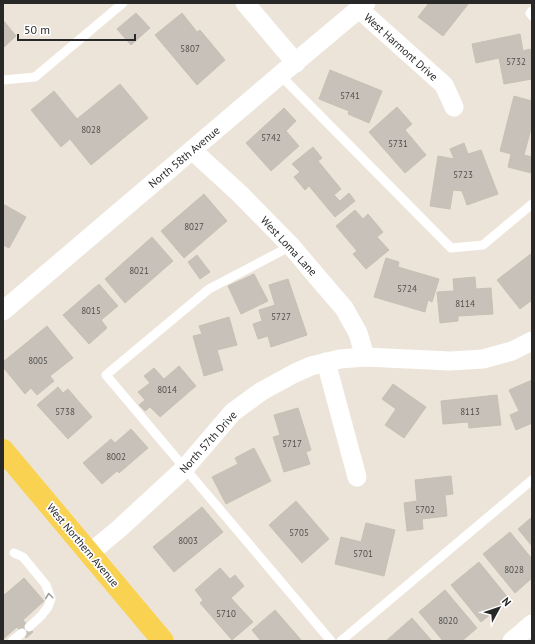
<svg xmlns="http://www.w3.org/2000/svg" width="535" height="644" viewBox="0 0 535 644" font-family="'PT Sans',sans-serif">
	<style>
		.building { fill: #c7c1b9; stroke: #c7c0b3 }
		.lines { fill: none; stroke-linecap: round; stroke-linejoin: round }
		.service { stroke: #fff; stroke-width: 9 }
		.minor { stroke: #fff; stroke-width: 19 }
		.primary { stroke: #f9d251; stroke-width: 22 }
		.oneway { stroke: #9e9e9e }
		.labels { text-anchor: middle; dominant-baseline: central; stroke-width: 3.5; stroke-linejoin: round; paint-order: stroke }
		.number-label { font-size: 9px; fill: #504e4c }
		.street-label { font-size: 11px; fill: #282828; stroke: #fff }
	</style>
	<rect width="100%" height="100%" fill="#ece4d9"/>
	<g class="building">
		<polygon points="429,3 440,4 469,3 443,36 418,17"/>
		<polygon points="136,13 150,28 131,45 117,29"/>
		<polygon points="182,13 197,32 200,30 225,60 197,85 155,35"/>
		<polygon points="3,20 16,36 3,48"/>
		<polygon points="520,34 523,51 530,49 532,58 532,79 504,84 499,58 476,63 472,44"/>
		<polygon points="330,70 382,91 369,123 348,114 349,111 319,99"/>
		<polygon points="120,84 148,118 91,165 70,139 61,147 31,110 54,91 77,119"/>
		<polygon points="514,96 532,101 532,125 524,155 532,157 531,173 508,167 511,154 500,151"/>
		<polygon points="397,107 412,124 405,130 426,155 405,173 369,132"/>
		<polygon points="284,108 296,121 286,131 299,146 271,171 246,143"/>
		<polygon points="464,143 468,154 481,150 498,194 467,205 462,191 453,190 450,209 430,206 438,156 454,159 450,149"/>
		<polygon points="313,147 322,158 318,161 341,189 334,195 340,201 349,193 355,201 335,217 309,186 305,190 294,177 300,172 292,164"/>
		<polygon points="204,194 227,221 184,258 161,231"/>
		<polygon points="3,204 26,217 9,248 3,245"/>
		<polygon points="355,210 363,219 368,214 383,232 377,237 389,250 366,269 353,254 357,251 336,226"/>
		<polygon points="152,237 173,261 125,303 105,279"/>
		<polygon points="532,253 532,300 520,309 497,280"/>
		<polygon points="197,255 210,272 200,279 188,262"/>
		<polygon points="386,258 399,262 398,267 439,279 432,302 428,300 425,312 374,297"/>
		<polygon points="254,274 268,301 241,314 228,286"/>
		<polygon points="475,277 476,289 491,288 493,314 458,316 458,321 440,323 437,292 454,291 453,279"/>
		<polygon points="288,279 307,335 271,347 268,336 258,339 253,324 262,321 259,310 275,305 269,285"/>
		<polygon points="99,284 118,306 101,320 107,328 89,344 63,315"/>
		<polygon points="229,317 237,345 217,350 223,370 204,376 193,336 202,334 199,326"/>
		<polygon points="47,326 73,358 50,376 54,381 37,395 31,388 25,394 3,367 3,362"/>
		<polygon points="179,366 196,386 160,417 150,407 145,411 139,405 145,400 138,392 150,383 144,376 154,368 164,379"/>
		<polygon points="532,380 532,423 516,430 510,415 519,411 509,390"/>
		<polygon points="393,384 426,407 404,438 385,425 396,409 382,399"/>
		<polygon points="58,387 63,393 68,389 92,417 68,439 37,405"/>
		<polygon points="497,395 501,425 469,428 468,422 443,424 441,401"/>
		<polygon points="298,408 311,450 306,452 310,464 284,472 273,437 280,435 274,415"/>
		<polygon points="131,429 148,448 119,473 117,471 102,484 83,463 111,439 115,443"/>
		<polygon points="254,448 271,481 226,504 212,477 238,464 235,458"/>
		<polygon points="451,476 453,494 445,495 447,516 422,519 423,529 407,531 404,503 417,501 415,480"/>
		<polygon points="296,501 329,539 302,563 269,525"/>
		<polygon points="202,507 223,532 174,572 153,547"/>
		<polygon points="532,517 532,546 518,529"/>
		<polygon points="366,523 395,530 384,576 335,564 341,537 361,542"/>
		<polygon points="510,532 532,559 532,578 515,593 483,554"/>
		<polygon points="479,562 509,599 481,622 451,585"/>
		<polygon points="220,568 230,579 235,575 244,586 231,598 253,622 232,640 200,603 203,600 195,590"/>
		<polygon points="24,578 44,601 23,620 33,632 26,638 17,627 3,639 3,596"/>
		<polygon points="445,590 477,628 462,641 443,641 419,612"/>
		<polygon points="275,610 302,641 261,641 252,630"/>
		<polygon points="412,618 432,641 386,641"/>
	</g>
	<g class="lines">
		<g class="service">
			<polyline points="532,11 530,13 532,16"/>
			<polyline points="280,75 451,248 483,245 532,204"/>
			<polyline points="3,80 35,77 123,3"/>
			<polyline points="291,246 209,289 106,375 331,641"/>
			<polyline points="14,553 23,557 46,585 51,599 48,607 41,616 29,627"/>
			<polyline points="12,641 22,633"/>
			<polyline points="341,641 532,480"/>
		</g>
		<g class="minor">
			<polyline points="245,3 296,63"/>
			<polyline points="359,9 444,85 454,107"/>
			<polyline points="192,150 240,194 291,246 325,286 344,308 358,333 365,357"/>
			<polyline points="3,311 280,75 366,3"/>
			<polyline points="326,362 357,477"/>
			<polyline points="90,553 120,528 185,468 233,412 262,391 295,373 311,366 340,359 365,357 450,361 483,359 512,351 532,341"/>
			<polyline points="512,641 532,624"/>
		</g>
		<polyline class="primary" points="3,450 163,641"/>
	</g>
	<defs><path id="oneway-chevron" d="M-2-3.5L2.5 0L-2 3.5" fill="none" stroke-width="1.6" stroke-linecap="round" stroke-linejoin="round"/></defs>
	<use class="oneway" href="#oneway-chevron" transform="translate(49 596) rotate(-97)"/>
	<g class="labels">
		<g class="number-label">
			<text x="190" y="48">5807</text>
			<text x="516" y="61">5732</text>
			<text x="350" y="95">5741</text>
			<text x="91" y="129">8028</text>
			<text x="271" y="137">5742</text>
			<text x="398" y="143">5731</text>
			<text x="463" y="174">5723</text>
			<text x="194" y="226">8027</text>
			<text x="139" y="270">8021</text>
			<text x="407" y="288">5724</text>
			<text x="465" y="303">8114</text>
			<text x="91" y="310">8015</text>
			<text x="281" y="316">5727</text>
			<text x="38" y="360">8005</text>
			<text x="167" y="389">8014</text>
			<text x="65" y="411">5738</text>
			<text x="470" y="411">8113</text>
			<text x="292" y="443">5717</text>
			<text x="116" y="456">8002</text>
			<text x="425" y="509">5702</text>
			<text x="299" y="532">5705</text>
			<text x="188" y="540">8003</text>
			<text x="363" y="553">5701</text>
			<text x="514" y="569">8028</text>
			<text x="226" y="613">5710</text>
			<text x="448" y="620">8020</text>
		</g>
		<g class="street-label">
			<text transform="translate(401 47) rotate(42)">West Harmont Drive</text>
			<text transform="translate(184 157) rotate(-40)">North 58th Avenue</text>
			<text transform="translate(289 246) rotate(47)">West Loma Lane</text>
			<text transform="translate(208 442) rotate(-48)">North 57th Drive</text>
			<text transform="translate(83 545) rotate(50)">West Northern Avenue</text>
		</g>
	</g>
	<rect width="535" height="644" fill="none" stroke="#282828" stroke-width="8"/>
	<g transform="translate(499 608) rotate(50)" stroke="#ffffff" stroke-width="3" paint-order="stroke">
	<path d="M0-3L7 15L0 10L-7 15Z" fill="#282828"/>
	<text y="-6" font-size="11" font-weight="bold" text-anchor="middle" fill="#282828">N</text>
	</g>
	<path d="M18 34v6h117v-6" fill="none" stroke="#282828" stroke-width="2"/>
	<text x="24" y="34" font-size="12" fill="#282828" stroke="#ffffff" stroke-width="3" paint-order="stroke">50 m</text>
</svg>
